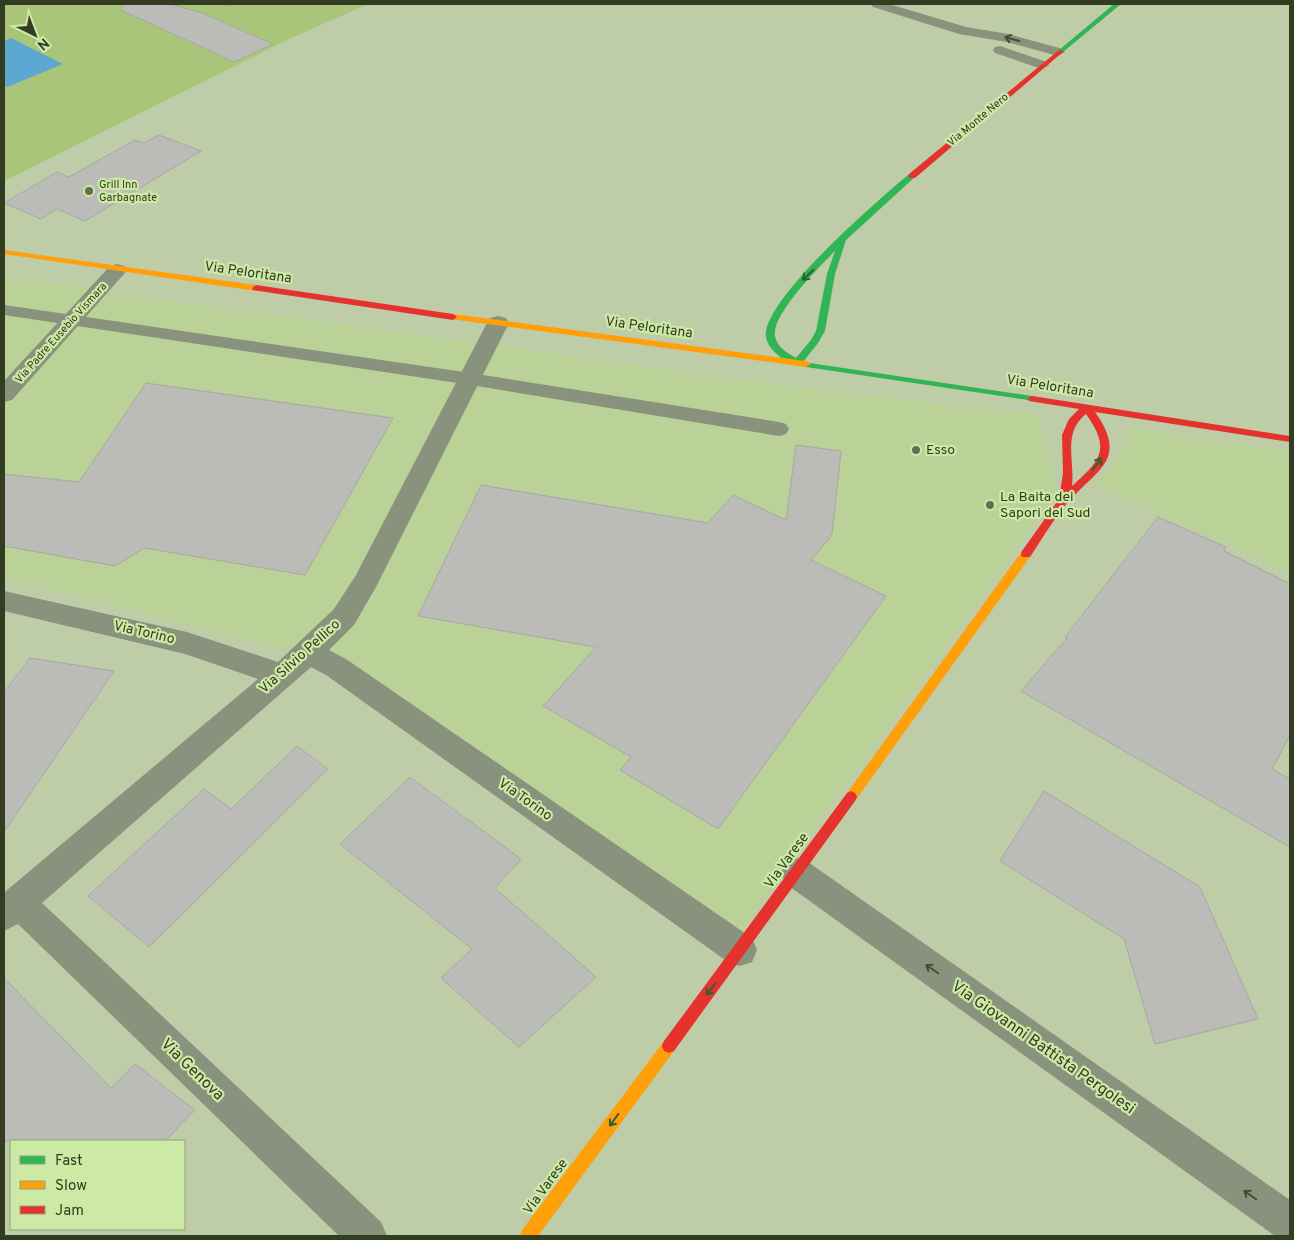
<svg xmlns="http://www.w3.org/2000/svg" width="1294" height="1240" viewBox="0 0 1294 1240" font-family="Overpass,sans-serif">
	<style>
		.built { fill: #bad198 }
		.green { fill: #a9c57a }
		.water { fill: #5da8d3 }
		.building { fill: #bbbcb7; stroke: #a6a8a2 }
		.lines { fill: none; stroke-linecap: round; stroke-linejoin: round }
		.path { stroke: #8c967f; stroke-width: 2; stroke-dasharray: 2 2.5; stroke-linecap: butt }
		.lane { fill: #88927c; fill-rule: evenodd }
		.street { fill: #88927c; fill-rule: evenodd }
		.fast { fill: #30b455; fill-rule: evenodd }
		.slow { fill: #ff9f0a; fill-rule: evenodd }
		.jam { fill: #e5322d; fill-rule: evenodd }
		.oneway { stroke: #434d33 }
		.oneway2 { stroke: #316031 }
		.poi-dot { fill: #636f50; stroke: #cde9a6; stroke-width: 2 }
		.labels { text-anchor: middle; dominant-baseline: central; stroke-width: 4.5; stroke-linejoin: round; paint-order: stroke }
		.far-street-label { font-size: 11px; fill: #323c21; stroke: #cde9a6 }
		.far-poi-label { font-size: 11px; fill: #323c21; stroke: #cde9a6; text-anchor: start }
		.street-label { font-size: 14px; fill: #323c21; stroke: #cde9a6 }
		.poi-label { font-size: 14px; fill: #323c21; stroke: #cde9a6; text-anchor: start }
		.near-street-label { font-size: 16px; fill: #323c21; stroke: #cde9a6 }
	</style>
	<rect width="100%" height="100%" fill="#becda8"/>
	<g class="built">
		<polygon points="4,275 108,292 812,389 1040,415 1043,436 1054,464 1055,495 737,934 302,653 4,578"/>
		<polygon points="1130,428 1290,452 1290,573 1097,485 1124,449"/>
	</g>
	<polygon class="green" points="4,4 368,4 287,40 4,181"/>
	<polygon class="water" points="11,38 63,64 7,87 4,85 4,41"/>
	<g class="building">
		<polygon points="123,4 170,4 202,13 273,44 234,62 121,10"/>
		<polygon points="159,135 201,151 85,221 57,209 41,219 4,203 57,172 69,177 135,140 144,143"/>
		<polygon points="146,383 393,418 305,575 144,548 115,566 4,546 4,474 79,482"/>
		<polygon points="796,445 841,451 832,535 811,560 886,596 718,829 620,770 631,757 543,706 596,647 418,616 481,485 708,523 733,495 786,520"/>
		<polygon points="1158,517 1226,547 1224,551 1290,584 1290,735 1272,769 1290,779 1290,847 1021,691 1067,638 1065,637"/>
		<polygon points="30,658 114,671 4,832 4,692"/>
		<polygon points="297,746 328,769 149,947 88,896 204,789 231,809"/>
		<polygon points="410,777 521,859 495,888 596,977 519,1047 441,978 472,949 340,844"/>
		<polygon points="1044,791 1200,887 1258,1019 1155,1044 1124,939 1000,861"/>
		<polygon points="4,978 111,1088 135,1064 195,1110 165,1141 4,1141"/>
	</g>
	<g class="lines">
		<polyline class="path" points="228,5 230,4"/>
		<g class="lane">
			<polygon points="871,4 889,4 966,27 1008,34 1063,49 1065,52 1058,56 1007,42 959,34 873,7"/>
			<polygon points="1000,46 1047,62 1049,65 1042,69 995,53 993,50 995,47"/>
			<polygon points="4,305 471,373 779,422 786,424 789,429 786,434 779,436 471,385 4,315"/>
		</g>
		<g class="street">
			<polygon points="117,264 124,266 127,270 124,274 12,400 4,402 4,381 110,266"/>
			<polygon points="498,316 506,318 509,323 376,587 354,625 329,650 346,659 752,938 757,950 752,962 740,966 728,962 326,675 311,667 42,903 381,1222 387,1236 339,1236 18,924 4,931 4,894 6,891 258,679 185,654 4,611 4,591 187,632 278,662 334,609 356,575 487,323 490,318"/>
			<polygon points="797,858 808,862 1290,1200 1290,1236 1275,1236 786,884 781,873 786,862"/>
		</g>
		<g class="fast">
			<polygon points="1114,4 1121,4 1063,52 1059,52 1059,50"/>
			<path d="M909 174 916 176 846 240 835 274 825 331 818 343 803 362 1032 396 1037 399 1035 401 806 367 803 366 802 363 797 366C784 362 763 347 766 331 774 290 875 203 909 174ZM835 251 827 274 816 331 811 340 796 358C787 353 777 347 775 336 771 315 820 266 835 251Z"/>
		</g>
		<g class="slow">
			<polygon points="4,250 256,285 260,288 256,291 4,254"/>
			<polygon points="453,314 806,361 811,364 806,367 450,319 450,315"/>
			<polygon points="1026,550 1030,551 1031,554 1030,557 855,801 851,803 847,801 845,797 847,793 1022,551"/>
			<polygon points="669,1039 674,1041 676,1046 674,1051 538,1236 520,1236 522,1230 664,1041"/>
		</g>
		<g class="jam">
			<polygon points="1059,50 1064,51 915,178 909,178 909,174"/>
			<polygon points="256,285 453,314 457,317 453,320 253,290 252,288"/>
			<path d="M1032 396 1290 436V442L1095 412C1129 460 1097 469 1067 503 1053 520 1042 539 1030 557H1022L1021 554 1022 551 1059 499 1063 473 1062 435 1069 419 1079 409 1029 401 1027 399ZM1086 414C1111 449 1101 460 1072 486 1075 460 1062 433 1086 414Z"/>
			<polygon points="851,791 855,793 857,797 855,801 674,1051 669,1053 664,1051 662,1046 664,1041 847,793"/>
		</g>
	</g>
	<defs><path id="oneway-shaft" d="M-6 0H5M1.5-3L5.5 0L1.5 3" fill="none" stroke-width="1.6" stroke-linecap="round" stroke-linejoin="round" transform="scale(1.25)"/></defs>
	<g class="oneway">
		<use href="#oneway-shaft" transform="translate(1012 39) rotate(-165)"/>
		<use href="#oneway-shaft" transform="translate(932 969) rotate(-145)"/>
		<use href="#oneway-shaft" transform="translate(1250 1195) rotate(-145)"/>
	</g>
	<g class="oneway2">
		<use href="#oneway-shaft" transform="translate(808 275) rotate(136)"/>
		<use href="#oneway-shaft" transform="translate(1097 464) rotate(-53)"/>
		<use href="#oneway-shaft" transform="translate(711 989) rotate(127)"/>
		<use href="#oneway-shaft" transform="translate(614 1120) rotate(126)"/>
	</g>
	<g class="poi-dot">
		<circle cx="89" cy="191" r="5"/>
		<circle cx="916" cy="450" r="5"/>
		<circle cx="990" cy="505" r="5"/>
	</g>
	<g class="labels">
		<g class="far-street-label">
			<text transform="translate(978 120) rotate(-40)">Via Monte Nero</text>
			<text transform="translate(61 333) rotate(-48)">Via Padre Eusebio Vismara</text>
		</g>
		<g class="far-poi-label">
			<text x="99" y="185">Grill Inn<tspan x="99" dy="13">Garbagnate</tspan></text>
		</g>
		<g class="street-label">
			<text transform="translate(248 273) rotate(8)">Via Peloritana</text>
			<text transform="translate(649 328) rotate(8)">Via Peloritana</text>
			<text transform="translate(1050 387) rotate(9)">Via Peloritana</text>
			<text transform="translate(144 633) rotate(13)">Via Torino</text>
			<text transform="translate(300 657) rotate(-42)">Via Silvio Pellico</text>
			<text transform="translate(525 800) rotate(35)">Via Torino</text>
			<text transform="translate(787 861) rotate(-54)">Via Varese</text>
			<text transform="translate(546 1187) rotate(-54)">Via Varese</text>
		</g>
		<g class="poi-label">
			<text x="926" y="450">Esso</text>
			<text x="1000" y="497">La Baita dei<tspan x="1000" dy="16">Sapori del Sud</tspan></text>
		</g>
		<g class="near-street-label">
			<text transform="translate(1043 1048) rotate(35)">Via Giovanni Battista Pergolesi</text>
			<text transform="translate(192 1070) rotate(44)">Via Genova</text>
		</g>
	</g>
	<rect width="1294" height="1240" fill="none" stroke="#323c21" stroke-width="10"/>
	<rect x="10" y="1140" width="175" height="90" fill="#cde9a6" stroke="#8fa471"/>
	<rect x="20" y="1156" width="25" height="8" fill="#30b455" stroke="#8fa471"/>
	<text x="55" y="1165" font-size="15" fill="#323c21">Fast</text>
	<rect x="20" y="1181" width="25" height="8" fill="#ff9f0a" stroke="#8fa471"/>
	<text x="55" y="1190" font-size="15" fill="#323c21">Slow</text>
	<rect x="20" y="1206" width="25" height="8" fill="#e5322d" stroke="#8fa471"/>
	<text x="55" y="1215" font-size="15" fill="#323c21">Jam</text>
	<g transform="translate(35 35) rotate(138)" stroke="#cde9a6" stroke-width="4" paint-order="stroke">
	<path d="M0-4L9 19L0 12L-9 19Z" fill="#323c21"/>
	<text y="-8" font-size="14" font-weight="bold" text-anchor="middle" fill="#323c21">N</text>
	</g>
</svg>
